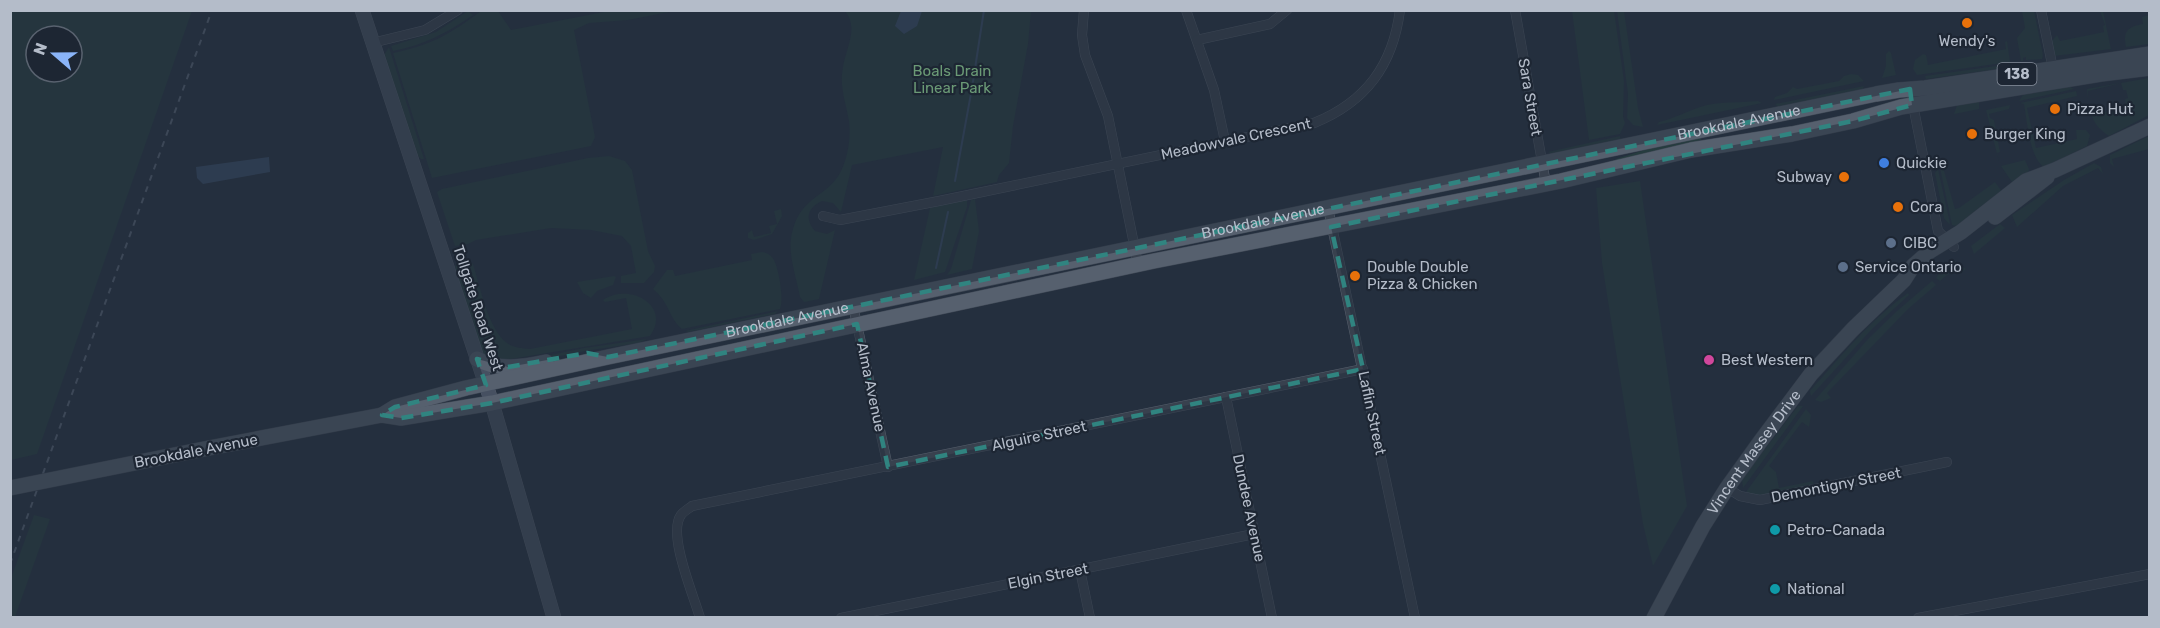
<svg xmlns="http://www.w3.org/2000/svg" width="2160" height="628" viewBox="0 0 2160 628" font-family="Rubik,sans-serif">
	<style>
		.green { fill: #263c3f; fill-rule: evenodd }
		.water { fill: #394c67 }
		.lines { fill: none; stroke-linecap: round; stroke-linejoin: round }
		.stream { stroke: #394c67; stroke-width: 2 }
		.street-casing { stroke: #565f6c; stroke-width: 10 }
		.secondary-casing { stroke: #565f6c; stroke-width: 15 }
		.primary-casing { stroke: #414a57; stroke-width: 16 }
		.street { stroke: #38414e; stroke-width: 9 }
		.secondary { stroke: #465061; stroke-width: 14 }
		.primary { stroke: #56606e; stroke-width: 15 }
		.rail { stroke: #5a6575; stroke-width: 2; stroke-dasharray: 6 6; stroke-linecap: butt }
		.primary-bridge-casing { stroke: #414a57; stroke-width: 16; stroke-linecap: butt }
		.primary-bridge { stroke: #56606e; stroke-width: 15 }
		.marked { fill: none; stroke: #308480; stroke-width: 4.5; stroke-dasharray: 12 8; stroke-linejoin: round }
		.food-dot { fill: #e8710a; stroke: #1d2633; stroke-width: 2 }
		.shop-dot { fill: #3f7fe0; stroke: #1d2633; stroke-width: 2 }
		.service-dot { fill: #5c6f8a; stroke: #1d2633; stroke-width: 2 }
		.hotel-dot { fill: #d1479c; stroke: #1d2633; stroke-width: 2 }
		.culture-dot { fill: #0f9aa8; stroke: #1d2633; stroke-width: 2 }
		.labels { text-anchor: middle; dominant-baseline: central; stroke-width: 4.5; stroke-linejoin: round; paint-order: stroke }
		.shield { fill: #1d2633; stroke: #878f9c; stroke-width: 1.5 }
		.shield-label { font-size: 14px; font-weight: bold; fill: #b4bcc9 }
		.poi-label { font-size: 15px; fill: #b4bcc9; stroke: #1d2633; text-anchor: start }
		.park-label { font-size: 15px; fill: #6b9a76; stroke: #1d2633 }
		.street-label { font-size: 15px; fill: #b4bcc9; stroke: #1d2633 }
	</style>
	<rect width="100%" height="100%" fill="#242f3e"/>
	<g class="green">
		<path d="M11 10 192 11 37 454 11 460ZM36 36H72V72H36Z"/>
		<path d="M468 11 473 15C447 33 424 45 393 51L391 46 436 32Z"/>
		<path d="M481 11H498L511 30 609 11H674L628 20 589 23 574 30 595 137 591 146 432 178 393 53C432 45 450 34 481 11Z"/>
		<path d="M845 11H1031L1028 44 1013 126 1009 163 999 175 997 182 933 196 943 147 852 165 841 212 833 203 822 201C808 207 804 219 815 231L827 234 835 230 819 299 804 302 800 297C796 275 786 251 793 229 802 196 829 196 841 171 848 157 851 137 849 121 846 103 839 86 843 67 846 48 859 28 845 11Z"/>
		<polygon points="1572,11 1614,11 1624,81 1623,117 1625,123 1620,134 1589,140"/>
		<polygon points="1617,11 1624,11 1638,108 1643,127 1633,125 1627,118 1628,94"/>
		<polygon points="2022,11 2034,11 2043,55 2042,59 2026,60 2026,57 2023,58 2023,61 2021,61 2017,38 2025,28"/>
		<polygon points="2100,11 2103,11 2111,49 2054,56 2051,42 2057,35 2060,41 2104,32 2103,26 2105,25"/>
		<path d="M2148 11H2150L2149 44 2126 47C2123 31 2127 27 2143 24L2142 17 2149 15Z"/>
		<polygon points="2007,41 2010,62 1917,75 1913,69 1915,60 1923,54 1926,55 1928,65 2006,49 2005,42"/>
		<polygon points="389,47 424,159 421,159 416,154 384,55"/>
		<polygon points="1889,51 1891,53 1896,75 1882,78 1886,66 1886,54"/>
		<polygon points="2010,64 2006,68 1926,79 1925,76"/>
		<polygon points="1851,74 1858,75 1864,81 1774,100 1775,97 1787,93 1793,87 1797,89 1839,81 1844,76"/>
		<path d="M2149 78V115L2109 136C2098 129 2091 120 2090 107L2093 115 2126 107 2125 99 2128 98 2126 90H2123L2121 83 2088 91V99L2087 89Z"/>
		<polygon points="1864,86 1862,91 1780,108 1775,104"/>
		<polygon points="2069,86 2074,89 2019,101 2024,93"/>
		<path d="M2076 91 2077 96 2027 108 2036 148 2077 139 2076 130H2086L2090 135 2087 146 2044 167C2030 159 2027 121 2024 104L2020 103Z"/>
		<path d="M1758 101 1762 103 1657 125 1659 122C1675 118 1685 112 1700 107 1719 101 1738 103 1758 101Z"/>
		<polygon points="1979,101 1979,109 1954,114 1957,105"/>
		<polygon points="2010,105 2009,109 1989,114 1990,118 1994,120 2000,152 1997,153 1999,162 1986,110"/>
		<polygon points="1620,136 1621,141 1552,154 1548,152"/>
		<polygon points="1700,136 1701,140 1655,154 1617,162 1616,159 1657,146"/>
		<polygon points="2149,136 2149,149 2112,159 2114,167 2110,163 2110,155"/>
		<polygon points="609,156 625,161 632,170 648,251 655,266 654,272 644,283 621,283 621,276 636,273 631,246 622,236 591,230 551,228 476,240 468,244 455,246 437,192 442,189 588,158"/>
		<polygon points="2025,160 2029,169 2028,174 2014,185 2001,166"/>
		<polygon points="2094,163 2101,167 2103,174 2098,168 2063,186 2017,227 2012,215 2064,180"/>
		<polygon points="1943,167 1955,209 1959,208 1995,182 2003,193 1957,226 1952,225 1940,168"/>
		<polygon points="1938,169 1950,223 1949,224 1944,218 1935,173"/>
		<polygon points="1640,181 1687,506 1653,566 1643,524 1602,263 1596,188"/>
		<polygon points="975,199 979,231 972,269 947,275 951,269 971,200"/>
		<polygon points="967,200 967,207 945,272 914,280 930,208"/>
		<polygon points="781,209 782,216 772,234 754,240 748,238 748,233 752,230 754,237 771,233 769,226 777,224 774,211"/>
		<polygon points="2000,224 2005,228 1974,254 1971,246"/>
		<path d="M762 252C768 253 771 255 774 260 779 270 784 299 780 309L682 329C669 319 670 303 653 289L667 270H673L675 276 752 260 751 254Z"/>
		<path d="M465 259 473 264C480 286 488 329 507 343 514 348 522 348 530 349L632 329 626 298 605 302 603 300C629 282 672 305 650 336L493 362 459 261Z"/>
		<path d="M1955 261 1966 269 1960 274 1955 268 1940 281 1936 278C1940 270 1948 266 1955 261Z"/>
		<polygon points="458,263 491,361 485,357 476,340 477,338 455,267"/>
		<polygon points="614,276 616,277 613,285 597,291 591,298 583,293 577,282"/>
		<polygon points="1932,281 1936,285 1908,309 1827,393 1831,398 1821,402 1815,400 1868,339 1897,311"/>
		<path d="M1908 293 1909 295 1872 329 1811 396 1810 391C1840 357 1870 320 1908 293Z"/>
		<polygon points="778,311 775,314 689,332 685,331"/>
		<polygon points="647,339 639,343 585,351 535,361 537,358 584,348"/>
		<polygon points="1798,406 1803,406 1743,488 1742,479"/>
		<path d="M1806 409 1811 415 1809 427 1802 422 1769 466 1776 472 1779 488 1813 481 1814 485C1798 488 1759 500 1746 492Z"/>
		<polygon points="34,515 50,519 15,617 11,617 11,578"/>
	</g>
	<g class="water">
		<polygon points="901,11 922,11 917,26 904,34 895,26"/>
		<polygon points="269,157 270,172 203,184 197,178 196,167"/>
	</g>
	<g class="lines">
		<g class="stream">
			<polyline points="955,181 972,88 984,10"/>
			<polyline points="936,268 948,212"/>
		</g>
		<g class="street-casing">
			<g id="street">
				<polyline points="1084,10 1082,35 1085,55 1108,116 1138,264"/>
				<polyline points="1186,10 1214,90 1225,141"/>
				<polyline points="1515,10 1546,184"/>
				<polyline points="2041,10 2053,69"/>
				<polyline points="1197,40 1270,24 1287,10"/>
				<polyline points="372,43 425,30 458,10"/>
				<polyline points="1912,100 1938,231 1954,247"/>
				<polyline points="1328,208 1415,618"/>
				<path d="M823 216 840 220 939 201 1314 123C1366 102 1393 65 1400 10"/>
				<polyline points="853,306 888,467"/>
				<polyline points="1226,397 1272,618"/>
				<polyline points="1727,488 1740,496 1760,500 1947,462"/>
				<polyline points="1080,570 1090,618"/>
				<path d="M700 618C694 596 667 534 681 515 683 512 688 509 692 506L1363 369"/>
				<polyline points="841,618 1254,534"/>
				<polyline points="1918,618 2150,574"/>
			</g>
		</g>
		<g class="secondary-casing">
			<polyline id="secondary" points="362,10 492,403 554,618"/>
		</g>
		<g class="primary-casing">
			<g id="primary">
				<polyline points="1995,217 2047,177"/>
				<path d="M477 359C498 371 523 367 546 362"/>
				<path id="s1" d="M382 415 395 407 466 388 608 357 1876 94 1899 90 1925 88 2150 54"/>
				<polyline points="209,448 382,415 401,418 492,403 1154,261 1561,181 1691,150 1792,134 1853,121 1901,107 2101,74 2150,68"/>
				<path id="s2" d="M1654 618 1703 526 1727 488 1760 442 1811 374 1853 329 1904 280 1913 266 1930 251 1961 232 2026 181 2055 170 2150 126"/>
			</g>
		</g>
		<use href="#street" class="street"/>
		<use href="#secondary" class="secondary"/>
		<use href="#primary" class="primary"/>
		<polyline class="rail" points="10,564 212,10"/>
		<g class="primary-bridge-casing">
			<polyline id="primary-bridge" points="10,488 209,448"/>
		</g>
		<use href="#primary-bridge" class="primary-bridge"/>
	</g>
	<path d="M0 0H2160V628H0ZM1910 89 1912 105 1853 121 1331 227 1363 369 888 467 857 324 492 403 401 418 382 415 395 407 486 385 477 359 508 367 587 353 608 357Z" fill="#242f3e" fill-opacity=".55" fill-rule="evenodd"/>
	<path class="marked" d="M1910 89 1912 105 1853 121 1331 227 1363 369 888 467 857 324 492 403 401 418 382 415 395 407 486 385 477 359 508 367 587 353 608 357Z"/>
	<g class="food-dot">
		<circle cx="1967" cy="23" r="6"/>
		<circle cx="2055" cy="109" r="6"/>
		<circle cx="1972" cy="134" r="6"/>
		<circle cx="1844" cy="177" r="6"/>
		<circle cx="1898" cy="207" r="6"/>
		<circle cx="1355" cy="276" r="6"/>
	</g>
	<circle class="shop-dot" cx="1884" cy="163" r="6"/>
	<g class="service-dot">
		<circle cx="1891" cy="243" r="6"/>
		<circle cx="1843" cy="267" r="6"/>
	</g>
	<circle class="hotel-dot" cx="1709" cy="360" r="6"/>
	<g class="culture-dot">
		<circle cx="1775" cy="530" r="6"/>
		<circle cx="1775" cy="589" r="6"/>
	</g>
	<g class="labels">
		<rect class="shield" x="1997.5" y="63" width="39" height="22" rx="4.5"/>
		<g class="shield-label">
			<text x="2017" y="74">138</text>
		</g>
		<g class="poi-label">
			<text x="1967" y="41" text-anchor="middle">Wendy's</text>
			<text x="2067" y="109">Pizza Hut</text>
			<text x="1984" y="134">Burger King</text>
			<text x="1896" y="163">Quickie</text>
			<text x="1832" y="177" text-anchor="end">Subway</text>
			<text x="1910" y="207">Cora</text>
			<text x="1903" y="243">CIBC</text>
			<text x="1367" y="267">Double Double<tspan x="1367" dy="17">Pizza &amp; Chicken</tspan></text>
			<text x="1855" y="267">Service Ontario</text>
			<text x="1721" y="360">Best Western</text>
			<text x="1787" y="530">Petro-Canada</text>
			<text x="1787" y="589">National</text>
		</g>
		<g class="park-label">
			<text x="952" y="71">Boals Drain<tspan x="952" dy="17">Linear Park</tspan></text>
		</g>
		<g class="street-label">
			<text transform="translate(1530 97) rotate(80)">Sara Street</text>
			<text stroke="none"><textPath href="#s1" startOffset="1389">Brookdale Avenue</textPath></text>
			<text transform="translate(1236 139) rotate(-12)">Meadowvale Crescent</text>
			<text stroke="none"><textPath href="#s1" startOffset="903">Brookdale Avenue</textPath></text>
			<text transform="translate(478 308) rotate(72)">Tollgate Road West</text>
			<text stroke="none"><textPath href="#s1" startOffset="417">Brookdale Avenue</textPath></text>
			<text transform="translate(871 387) rotate(78)">Alma Avenue</text>
			<text transform="translate(1372 413) rotate(78)">Laflin Street</text>
			<text transform="translate(1039 436) rotate(-12)">Alguire Street</text>
			<text transform="translate(196 451) rotate(-11)">Brookdale Avenue</text>
			<text stroke="none"><textPath href="#s2" startOffset="194">Vincent Massey Drive</textPath></text>
			<text transform="translate(1836 485) rotate(-11)">Demontigny Street</text>
			<text transform="translate(1249 508) rotate(78)">Dundee Avenue</text>
			<text transform="translate(1048 576) rotate(-11)">Elgin Street</text>
		</g>
	</g>
	<rect width="2160" height="628" fill="none" stroke="#b4bcc9" stroke-width="24"/>
	<g transform="translate(54 54) rotate(290)"><circle r="28" fill="#1d2633" stroke="#59626f" stroke-width="1.5"/>
	<path d="M0-4.5L10 22L0 15L-10 22Z" fill="#8ab4f8"/>
	<text y="-9" font-size="16" font-weight="bold" text-anchor="middle" fill="#b4bcc9">N</text>
	</g>
</svg>
